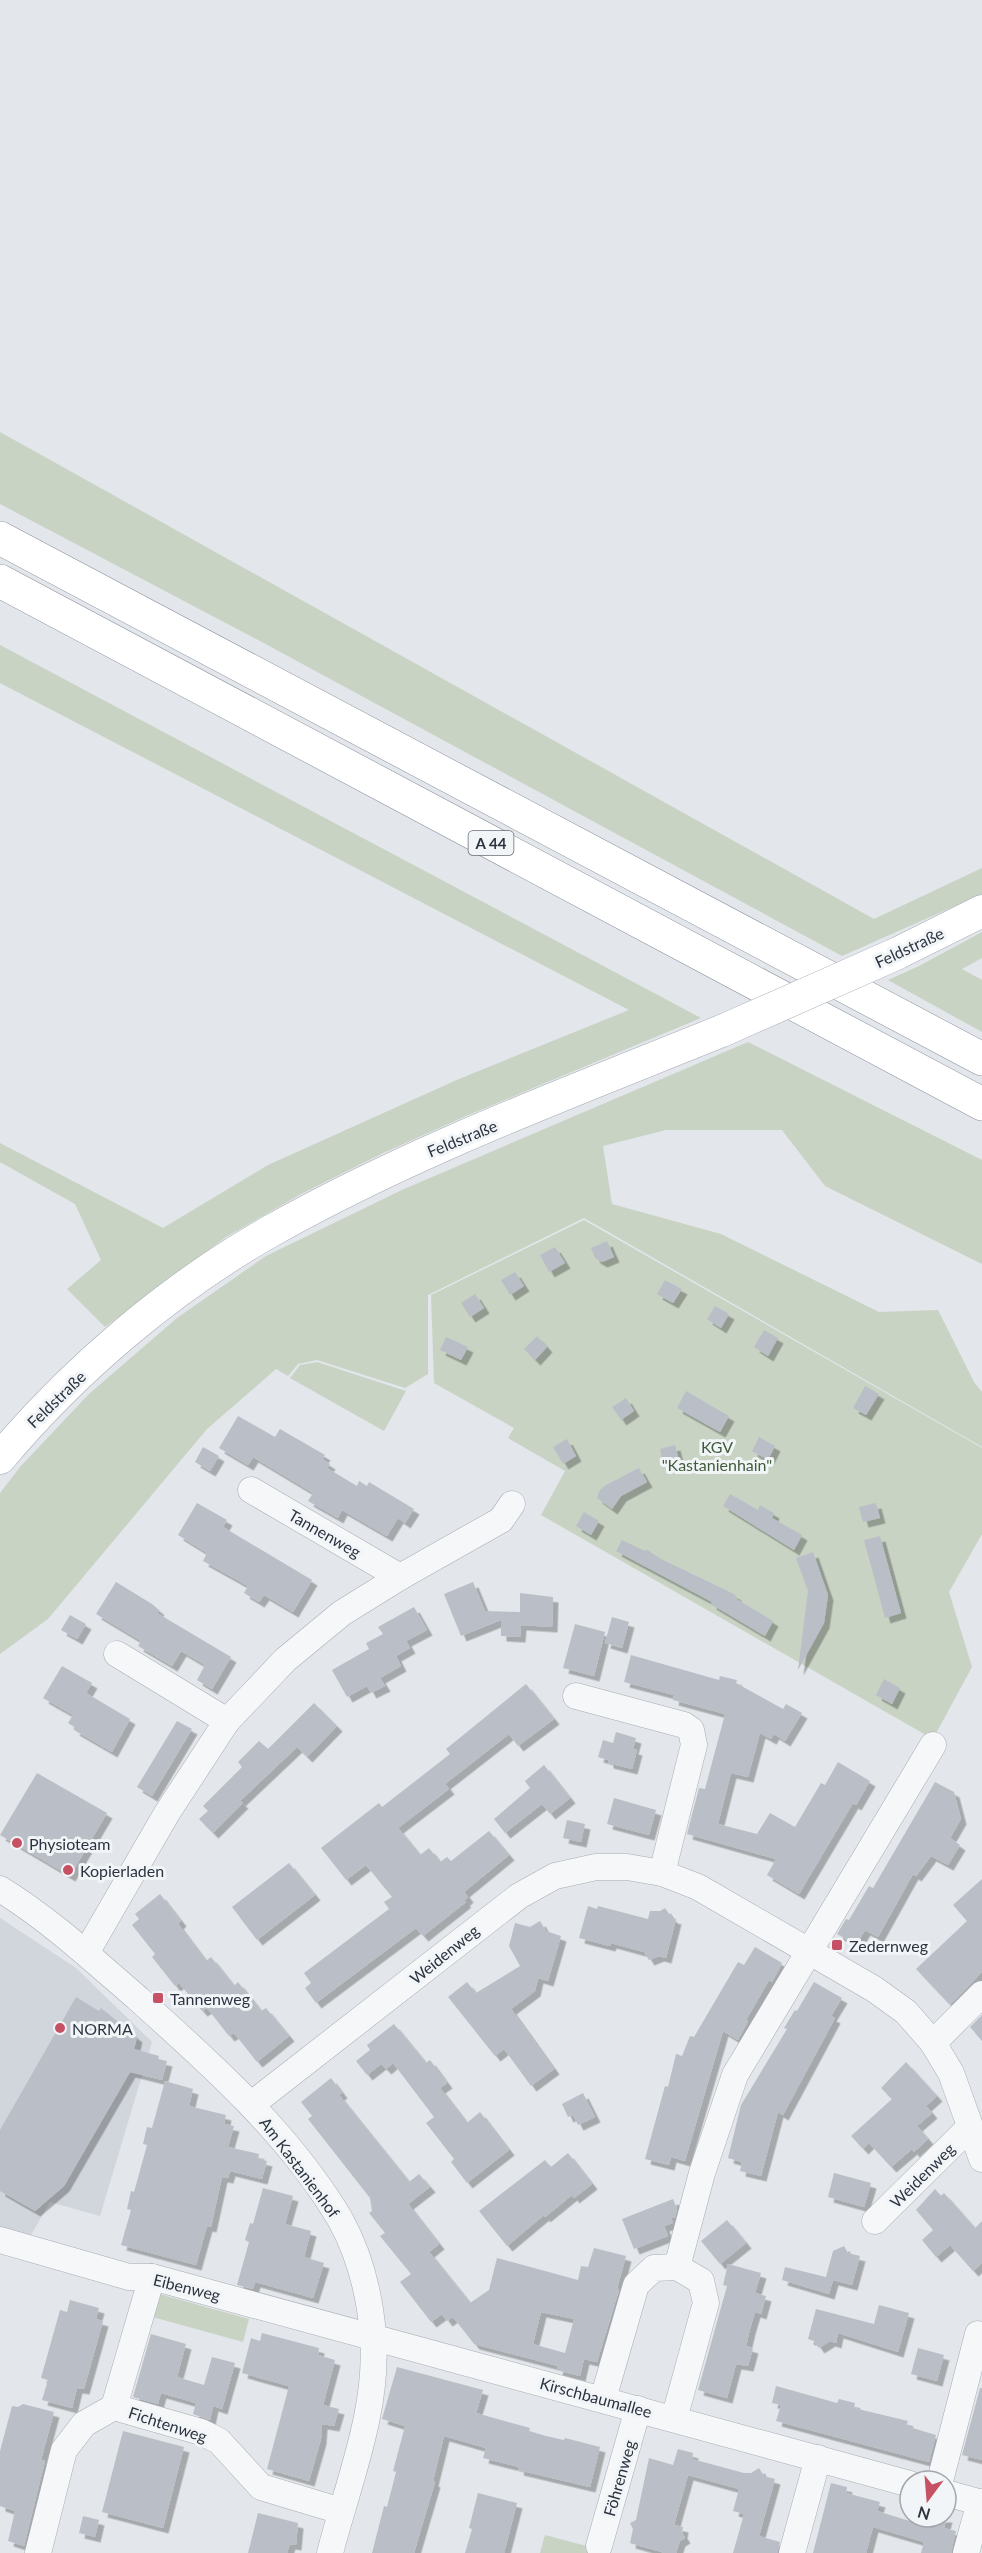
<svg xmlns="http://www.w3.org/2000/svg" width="982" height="2553" viewBox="0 0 982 2553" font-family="Lato,sans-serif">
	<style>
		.built { fill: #d1d5dc }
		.green { fill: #c8d3c4 }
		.building { fill: #babfc7; fill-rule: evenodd; filter: url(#shadow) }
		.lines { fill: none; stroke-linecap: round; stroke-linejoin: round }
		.minor-casing { stroke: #a8adb4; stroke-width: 27 }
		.major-casing { stroke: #a3aab5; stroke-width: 33 }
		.highway-casing { stroke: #8b93a0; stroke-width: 34 }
		.minor { stroke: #f5f7f9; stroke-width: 26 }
		.major { stroke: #fff; stroke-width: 32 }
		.highway { stroke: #fff; stroke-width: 33 }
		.major-bridge-casing { stroke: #a3aab5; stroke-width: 33; stroke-linecap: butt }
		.major-bridge { stroke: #fff; stroke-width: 32 }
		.poi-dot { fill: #c65164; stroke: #f2f5f7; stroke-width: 2 }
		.labels { text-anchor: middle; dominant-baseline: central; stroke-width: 6; stroke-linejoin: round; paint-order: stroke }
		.shield { fill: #f2f5f7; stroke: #676e78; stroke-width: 1.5 }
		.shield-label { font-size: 15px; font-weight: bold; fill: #2c3441 }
		.street-label { font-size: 16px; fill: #2c3441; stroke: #f2f5f7 }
		.park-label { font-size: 16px; fill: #415c3a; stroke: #f2f5f7 }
		.poi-label { font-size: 16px; fill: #2c3441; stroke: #f2f5f7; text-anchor: start }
	</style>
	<defs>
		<filter id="shadow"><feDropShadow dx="5.5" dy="5.5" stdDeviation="0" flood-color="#0004"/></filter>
	</defs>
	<rect width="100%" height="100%" fill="#e3e6ea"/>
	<polygon class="built" points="0,1918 76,1968 152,2042 100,2216 50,2202 31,2235 0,2227"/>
	<g class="green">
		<polygon points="0,432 874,919 982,868 982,894 842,956 260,641 0,504"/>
		<polygon points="0,645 701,1018 466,1116 381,1154 301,1194 226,1237 105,1327 67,1289 101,1260 75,1204 0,1162 0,1143 163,1228 268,1165 459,1079 629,1010 0,683"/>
		<polygon points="982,932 982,958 962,969 982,980 982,1032 888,980 919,966"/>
		<polygon points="748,1042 982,1160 982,1264 825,1186 782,1130 666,1130 603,1146 612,1204 721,1234 879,1312 938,1310 974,1382 982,1392 982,1447 584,1218 428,1295 428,1374 405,1388 317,1360 298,1364 288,1376 276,1369 207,1429 48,1619 0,1654 0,1493 20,1467 89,1394 177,1318 266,1256 404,1189"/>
		<polygon points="584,1220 982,1448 982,1534 949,1592 972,1667 933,1739 541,1515 565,1471 508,1438 514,1428 434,1383 431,1295"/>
		<polygon points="317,1362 406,1391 384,1431 290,1378 300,1365"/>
		<polygon points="156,2293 249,2319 243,2342 149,2316"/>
		<polygon points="545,2535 590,2547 588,2553 540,2553"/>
	</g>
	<g class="building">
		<polygon points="607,1241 614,1257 602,1262 595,1258 591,1248"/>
		<polygon points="555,1247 565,1263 549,1272 540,1255"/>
		<polygon points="515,1272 524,1286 510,1295 501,1280"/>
		<polygon points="665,1280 682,1289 673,1303 657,1294"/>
		<polygon points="475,1294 484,1308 470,1317 461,1303"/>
		<polygon points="715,1306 729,1314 721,1328 707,1319"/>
		<polygon points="764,1330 778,1338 768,1356 754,1347"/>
		<polygon points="537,1336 547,1347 535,1360 524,1349"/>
		<polygon points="446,1337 468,1347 461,1360 440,1350"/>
		<polygon points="865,1386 879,1394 866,1415 853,1408"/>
		<polygon points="686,1391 729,1416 720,1432 677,1408"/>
		<polygon points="626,1398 634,1411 621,1420 612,1407"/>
		<polygon points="238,1416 275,1437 280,1429 325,1455 322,1459 330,1464 327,1468 357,1486 359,1481 367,1486 369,1482 414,1509 405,1523 398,1518 387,1536 342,1510 338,1518 308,1501 313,1493 253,1457 248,1465 219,1448"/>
		<polygon points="759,1437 775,1446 768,1460 752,1451"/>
		<polygon points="567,1439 576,1456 563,1464 553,1447"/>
		<polygon points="675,1445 679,1461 663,1465 660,1449"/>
		<polygon points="203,1447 219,1456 210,1471 195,1462"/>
		<polygon points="639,1468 647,1482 621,1496 612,1509 597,1498 600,1490 606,1485"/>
		<polygon points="730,1494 758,1510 760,1505 774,1513 772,1518 802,1535 794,1550 723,1506"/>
		<polygon points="197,1503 227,1520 223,1527 312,1580 293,1612 264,1595 259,1602 244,1593 248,1586 203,1561 207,1553 178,1535"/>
		<polygon points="876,1503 880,1518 863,1522 859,1507"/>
		<polygon points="584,1512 599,1521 591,1535 576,1526"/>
		<polygon points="880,1536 901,1613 885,1618 864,1540"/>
		<polygon points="622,1540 645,1551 646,1549 661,1559 736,1595 735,1598 773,1621 765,1636 711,1604 712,1602 616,1551"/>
		<polygon points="813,1552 828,1595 824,1623 798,1670 808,1591 796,1558"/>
		<polygon points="116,1582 152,1604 159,1610 157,1613 231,1657 212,1689 197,1680 205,1665 181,1651 172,1666 138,1646 141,1641 96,1614"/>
		<polygon points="473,1582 485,1611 520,1612 520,1593 553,1597 552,1627 521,1625 520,1637 501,1636 501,1620 461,1636 444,1594"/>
		<polygon points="414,1607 427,1630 406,1641 410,1648 396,1656 401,1666 380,1678 385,1686 371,1693 367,1686 347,1697 332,1670 369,1649 366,1643 383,1634 378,1627"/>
		<polygon points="70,1615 86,1624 77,1639 61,1630"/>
		<polygon points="612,1617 629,1622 622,1648 605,1643"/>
		<polygon points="575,1624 605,1632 594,1676 563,1668"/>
		<polygon points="631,1655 719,1680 720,1676 737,1680 736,1683 783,1709 786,1704 802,1713 785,1741 774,1734 771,1739 760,1733 748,1777 731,1773 718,1824 757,1834 770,1813 795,1827 821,1783 825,1785 838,1762 870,1781 856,1805 853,1803 799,1894 767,1875 776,1859 687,1834 699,1788 705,1789 725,1714 673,1700 674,1695 624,1682"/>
		<polygon points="62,1666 92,1683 86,1693 130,1719 112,1752 74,1730 76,1728 68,1723 73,1715 43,1698"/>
		<polygon points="884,1679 900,1688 892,1704 876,1695"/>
		<polygon points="526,1684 554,1719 518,1746 509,1734 445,1784 449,1789 398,1828 420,1855 429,1848 440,1862 447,1857 451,1861 489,1831 509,1855 464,1892 468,1897 464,1901 466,1902 423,1936 416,1928 316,2003 305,1988 311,1983 304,1973 389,1909 384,1902 392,1897 366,1865 346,1880 321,1848 379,1803 382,1807 450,1754 446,1749"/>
		<polygon points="314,1703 337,1726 307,1757 297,1747 240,1801 243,1803 213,1833 199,1819 208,1811 203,1806 242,1767 238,1762 259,1741 268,1749"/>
		<polygon points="177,1721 192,1729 152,1796 137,1787"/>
		<polygon points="616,1732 636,1738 633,1749 637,1750 632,1769 608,1763 608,1760 598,1757 603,1740 613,1743"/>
		<polygon points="544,1765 570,1798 550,1814 542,1804 505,1833 494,1819 530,1788 525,1781"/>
		<polygon points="37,1773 107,1813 70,1876 0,1835"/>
		<polygon points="935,1782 954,1792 961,1819 950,1838 960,1845 948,1865 931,1856 916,1876 913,1874 878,1937 865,1930 856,1945 837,1934 846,1919 849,1920 869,1886 873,1888"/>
		<polygon points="614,1798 656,1810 649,1835 607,1824"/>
		<polygon points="567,1820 585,1824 581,1842 563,1838"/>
		<polygon points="289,1863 315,1895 257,1940 232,1907"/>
		<polygon points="982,1879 982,1972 950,2005 916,1969 967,1921 953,1905"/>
		<polygon points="160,1894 181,1921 178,1924 206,1961 211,1957 234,1986 238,1982 261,2011 266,2008 289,2036 257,2062 234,2033 229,2036 207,2008 202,2011 179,1983 175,1986 152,1957 155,1954 132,1925 139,1919 135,1914"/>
		<polygon points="588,1906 597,1909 598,1906 648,1919 650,1911 660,1911 665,1908 672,1918 676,1919 666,1958 659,1956 649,1960 644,1952 611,1943 610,1946 579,1938"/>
		<polygon points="540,1921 546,1931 561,1936 548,1981 538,1978 535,1991 511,2009 554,2069 531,2086 504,2049 495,2056 448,1997 467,1982 476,1993 520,1966 509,1946 515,1923 530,1927"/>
		<polygon points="755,1947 782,1963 772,1982 769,1980 746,2020 748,2021 738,2040 723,2031 685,2161 671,2157 669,2165 645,2159 665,2086 668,2087 676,2054 682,2056 690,2036 694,2037 738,1962 744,1965"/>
		<polygon points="814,1982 842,1998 831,2016 835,2018 783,2115 778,2112 761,2176 740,2171 742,2162 728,2158 741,2105 787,2029 784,2028 795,2010 797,2011"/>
		<polygon points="76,1997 99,2011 101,2008 137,2037 134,2049 159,2056 158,2059 167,2061 162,2080 130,2072 64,2186 35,2211 0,2191 0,2130"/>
		<polygon points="982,2015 982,2041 970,2027"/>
		<polygon points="394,2024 426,2063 430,2060 447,2083 440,2088 467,2123 480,2112 509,2150 467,2183 451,2162 454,2159 426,2123 434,2117 393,2063 386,2069 381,2064 367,2075 356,2061 370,2050 367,2045"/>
		<polygon points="906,2062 937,2096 926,2106 932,2113 917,2126 928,2139 914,2152 912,2149 891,2167 869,2143 863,2149 851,2136 892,2099 881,2088"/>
		<path d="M331 2078 342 2093 339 2095 409 2182 419 2174 430 2187 408 2204 439 2244 429 2252 470 2303 489 2290 497 2258 578 2280 581 2266 588 2267 594 2248 626 2256 617 2289 619 2290 597 2362 584 2359 580 2376 557 2370 558 2366 474 2344 453 2317 447 2321 442 2314 431 2322 400 2282 411 2274 380 2236 385 2233 369 2213 372 2211 370 2198 308 2119 312 2116 301 2102ZM541 2312 574 2319 565 2353 533 2344Z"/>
		<polygon points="165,2081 193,2089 189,2106 226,2115 224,2124 234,2126 228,2147 259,2154 258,2159 267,2161 262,2179 230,2171 228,2178 222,2177 211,2227 207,2226 196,2265 121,2245 131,2210 127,2209 131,2191 134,2192 147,2145 143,2144 147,2127 152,2128"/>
		<polygon points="583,2093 595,2117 578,2125 573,2115 568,2117 562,2104"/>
		<polygon points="568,2153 592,2184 574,2198 572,2195 545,2217 544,2215 507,2246 479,2211 545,2160 551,2167"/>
		<polygon points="834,2173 871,2183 864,2207 828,2197"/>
		<polygon points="263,2188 293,2196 285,2224 311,2231 304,2257 324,2263 313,2298 255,2282 253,2289 237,2285 249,2242 245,2240 250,2223 253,2224"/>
		<polygon points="935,2189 941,2196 944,2193 975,2228 982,2221 982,2263 973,2271 950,2245 936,2257 922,2240 933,2230 916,2210"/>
		<polygon points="673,2199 677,2209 675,2217 671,2218 673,2223 664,2226 668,2236 634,2249 622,2219"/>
		<polygon points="727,2220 746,2243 720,2264 701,2241"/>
		<polygon points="844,2246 848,2253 860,2256 852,2285 833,2280 829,2294 782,2280 785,2267 826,2277 833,2251"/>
		<polygon points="728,2264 761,2273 755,2293 766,2296 761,2314 755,2312 750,2329 746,2346 753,2348 748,2366 736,2364 727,2398 698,2390 727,2286 723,2285"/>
		<polygon points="70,2300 99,2308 96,2319 103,2321 84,2389 77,2388 72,2408 42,2400 48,2380 41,2378 60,2310 67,2312"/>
		<polygon points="879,2305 909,2313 898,2352 838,2333 836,2343 830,2341 819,2348 814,2341 808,2339 816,2309 874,2324"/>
		<polygon points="262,2333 319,2348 318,2355 335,2360 323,2405 339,2409 334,2426 322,2424 321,2439 309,2481 267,2469 289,2386 242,2373 251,2338 260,2341"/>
		<polygon points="151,2334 186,2344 177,2377 204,2385 212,2357 235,2363 222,2409 213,2406 210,2420 193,2414 196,2403 161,2393 158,2404 133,2397"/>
		<polygon points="918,2348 944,2355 937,2381 911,2374"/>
		<polygon points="397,2367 483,2390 476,2413 530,2428 529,2431 546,2436 564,2440 565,2438 600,2447 590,2487 518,2470 519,2467 483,2458 486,2448 444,2436 433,2481 435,2482 414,2553 372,2553 384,2506 387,2507 396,2472 393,2471 405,2426 382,2419"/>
		<polygon points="776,2386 837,2403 839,2399 855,2403 854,2408 908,2421 906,2426 936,2435 929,2462 776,2421 781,2405 772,2403"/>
		<polygon points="980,2388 982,2388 982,2460 962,2455"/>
		<polygon points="23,2404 54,2412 41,2460 45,2461 24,2546 8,2541 15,2511 0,2506 0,2451 12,2406 18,2407"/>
		<polygon points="123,2431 184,2447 163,2528 102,2512"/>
		<polygon points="678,2449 693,2453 692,2459 744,2473 751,2473 759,2468 764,2476 775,2479 759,2536 780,2542 777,2553 733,2553 744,2514 733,2511 739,2489 688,2475 674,2525 683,2527 682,2533 685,2538 680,2541 676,2553 665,2553 630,2543 633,2529 630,2523 636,2520 649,2458 673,2465"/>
		<polygon points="831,2483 847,2487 846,2493 880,2502 877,2511 923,2525 925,2517 947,2517 944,2528 956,2531 951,2553 921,2553 924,2542 873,2527 866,2553 813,2553"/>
		<polygon points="478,2493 517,2503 504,2553 465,2553 472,2529 469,2528"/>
		<polygon points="258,2513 298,2523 296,2545 290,2544 287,2553 248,2553"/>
		<polygon points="83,2516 99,2520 95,2537 79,2533"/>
	</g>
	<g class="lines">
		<g class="minor-casing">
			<g id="minor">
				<polyline points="251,1490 400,1577"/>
				<polyline points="117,1654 227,1721"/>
				<polyline points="576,1696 684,1725 691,1730 694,1745 662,1873"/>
				<path d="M0 1889C49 1919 92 1959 135 1996 210 2063 288 2132 340 2219 360 2255 370 2296 373 2336 379 2409 348 2483 330 2553"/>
				<polyline points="86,1953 167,1813 227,1721 251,1696 285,1660 342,1613 400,1577 501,1520 512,1504"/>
				<polyline points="933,2043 982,1994"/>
				<polyline points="252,2104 519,1896 555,1876 596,1867 627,1867 662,1873 698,1887 874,1989 906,2012 933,2043 951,2073 982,2159"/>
				<polyline points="875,2221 969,2128"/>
				<polyline points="0,2240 129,2277 152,2277 910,2484"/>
				<polyline points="677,2267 702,2173 735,2075 933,1745"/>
				<polyline points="603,2399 636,2285 654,2268 677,2267 701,2281 706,2303 674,2419"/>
				<polyline points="114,2407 201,2432 219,2441 261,2487 341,2511"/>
				<polyline points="940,2481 978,2334"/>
				<polyline points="946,2493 982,2503"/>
				<polyline points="599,2546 638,2409"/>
				<polyline points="38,2553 64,2450 84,2424 114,2407 152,2277"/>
				<polyline points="792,2553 818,2458"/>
				<polyline points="966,2553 980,2502"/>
			</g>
		</g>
		<g class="major-casing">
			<g id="major">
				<polyline points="896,954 982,911"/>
				<path d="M0 1458C74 1370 169 1289 269 1232 414 1150 571 1092 724 1030"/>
			</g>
		</g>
		<g class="highway-casing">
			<g id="highway">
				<polyline points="0,538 982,1059"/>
				<polyline points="0,581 982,1104"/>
			</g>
		</g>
		<use href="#minor" class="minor"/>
		<use href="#major" class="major"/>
		<use href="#highway" class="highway"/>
		<g class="major-bridge-casing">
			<polyline id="major-bridge" points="724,1030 896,954"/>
		</g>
		<use href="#major-bridge" class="major-bridge"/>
	</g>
	<g class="poi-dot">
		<circle cx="17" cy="1843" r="6"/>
		<circle cx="68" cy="1870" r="6"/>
		<rect x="831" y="1939" width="12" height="12" rx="3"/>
		<rect x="152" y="1992" width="12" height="12" rx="3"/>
		<circle cx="60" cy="2028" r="6"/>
	</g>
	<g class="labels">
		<rect class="shield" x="468.5" y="831" width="45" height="24" rx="4.5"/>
		<g class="shield-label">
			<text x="491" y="843">A 44</text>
		</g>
		<g class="street-label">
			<text transform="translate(909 947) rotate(-25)">Feldstraße</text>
			<text transform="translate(462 1138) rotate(-22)">Feldstraße</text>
			<text transform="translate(56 1399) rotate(-44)">Feldstraße</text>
			<text transform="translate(325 1533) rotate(30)">Tannenweg</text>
			<text transform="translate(444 1954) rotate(-39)">Weidenweg</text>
			<text transform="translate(300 2167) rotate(53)">Am Kastanienhof</text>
			<text transform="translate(922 2175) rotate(-45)">Weidenweg</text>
			<text transform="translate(187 2287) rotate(14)">Eibenweg</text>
			<text transform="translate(596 2397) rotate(15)">Kirschbaumallee</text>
			<text transform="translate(168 2424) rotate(18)">Fichtenweg</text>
			<text transform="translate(619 2478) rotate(-74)">Föhrenweg</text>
		</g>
		<g class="park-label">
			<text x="717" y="1446">KGV<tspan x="717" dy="18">"Kastanienhain"</tspan></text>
		</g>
		<g class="poi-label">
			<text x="29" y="1843">Physioteam</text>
			<text x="80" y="1870">Kopierladen</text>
			<text x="849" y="1945">Zedernweg</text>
			<text x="170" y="1998">Tannenweg</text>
			<text x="72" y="2028">NORMA</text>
		</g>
	</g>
	<g transform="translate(928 2499) rotate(196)"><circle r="28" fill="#f2f5f7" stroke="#a3a8ae" stroke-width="1.5"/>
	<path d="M0-4.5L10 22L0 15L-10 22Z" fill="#c65164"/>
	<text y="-9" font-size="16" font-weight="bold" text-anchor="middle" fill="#2c3441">N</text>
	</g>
</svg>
